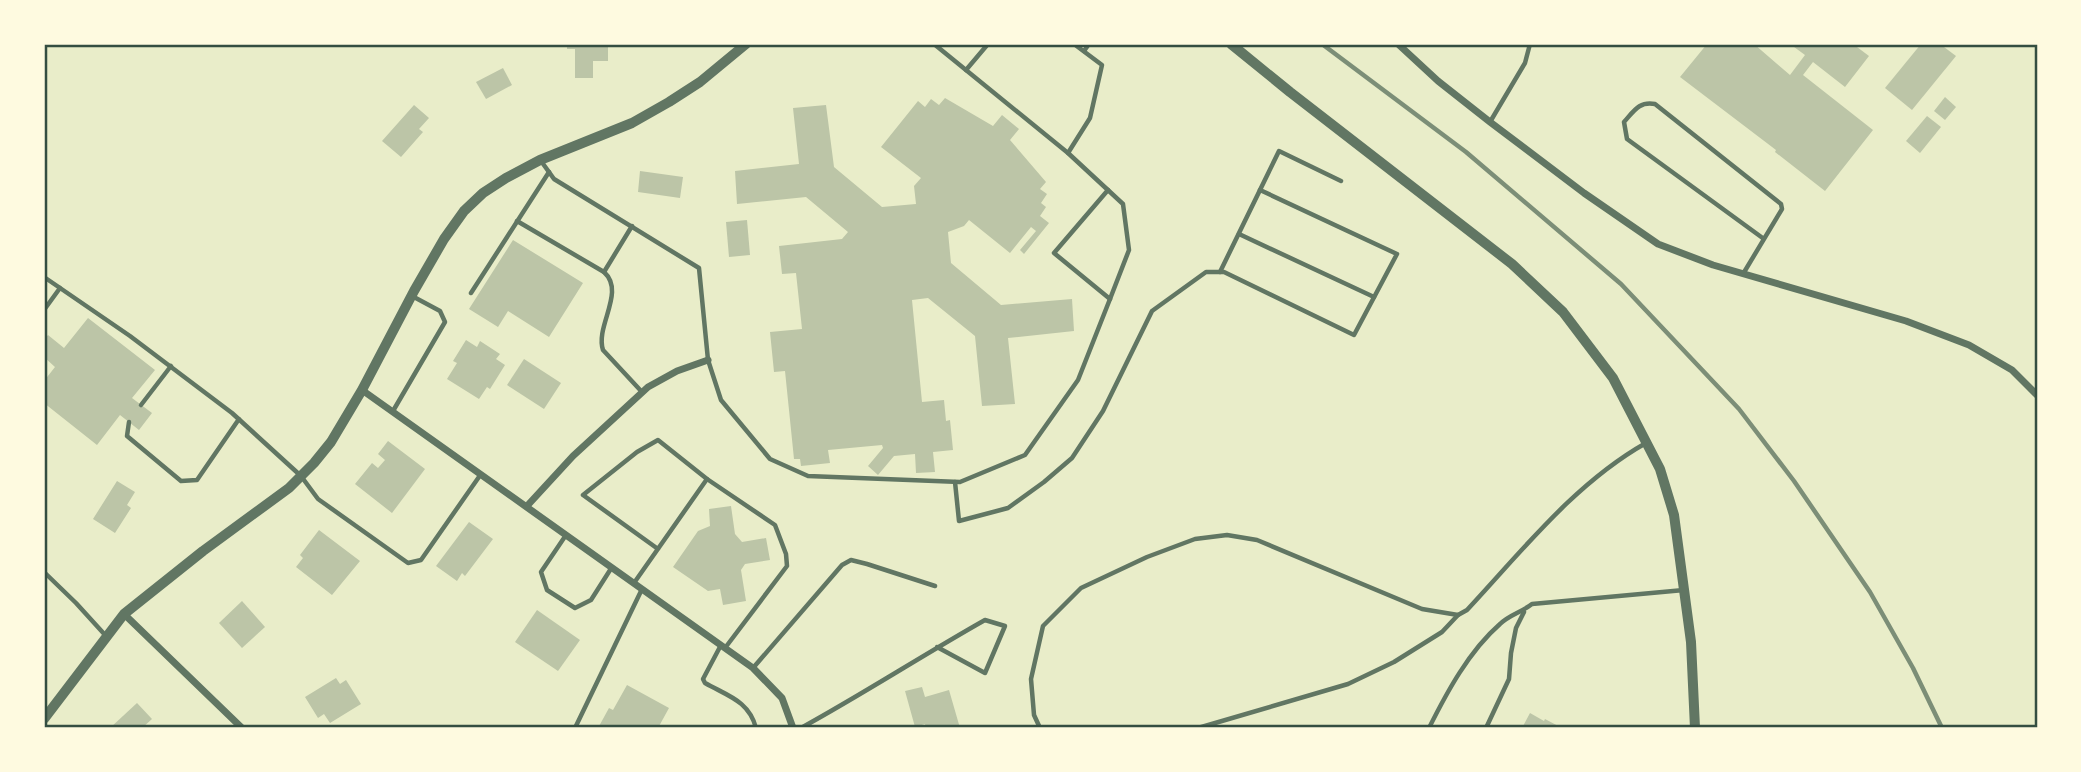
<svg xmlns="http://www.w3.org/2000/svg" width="2081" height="772" viewBox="0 0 2081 772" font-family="Barlow,sans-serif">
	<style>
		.building { fill: #bcc5a7 }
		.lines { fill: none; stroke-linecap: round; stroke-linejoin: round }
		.service { stroke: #617663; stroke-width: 4.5 }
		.minor { stroke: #617663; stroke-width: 7 }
		.tertiary { stroke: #617663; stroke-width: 10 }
		.rail { stroke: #7c8e77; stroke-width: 4.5 }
		.neatline { fill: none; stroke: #344e41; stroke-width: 2.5 }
	</style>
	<rect width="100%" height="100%" fill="#e9edc9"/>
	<g class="building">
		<polygon points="567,44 608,44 608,61 593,61 593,78 575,78 575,49 567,49"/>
		<polygon points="1707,44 1754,44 1790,75 1805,55 1790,44 1853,44 1869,56 1845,87 1813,62 1803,75 1873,130 1825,191 1775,152 1776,150 1680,77"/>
		<polygon points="1921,44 1940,44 1956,56 1912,110 1885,88"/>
		<polygon points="503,68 512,85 486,99 476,82"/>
		<polygon points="1945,97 1956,107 1945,120 1934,111"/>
		<polygon points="945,98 993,126 1002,115 1019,129 1010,140 1046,182 1040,189 1047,194 1041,203 1046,207 1040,216 1049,223 1024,254 1020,250 1036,231 1031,227 1010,253 969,220 964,226 948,232 951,263 1001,305 1072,299 1074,331 1008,338 1015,404 982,406 975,336 928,298 912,300 922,402 944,400 946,421 950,420 953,450 933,452 935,472 916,473 915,454 894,456 878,475 868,466 883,448 882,445 828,450 830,463 801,466 800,459 794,459 785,371 774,372 770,332 802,329 796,273 782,274 779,246 842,239 848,232 806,197 737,204 735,171 799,164 793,108 826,105 834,167 882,207 916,204 914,186 921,178 881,147 918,101 925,107 931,99 939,105"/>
		<polygon points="414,105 429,118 419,129 423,132 401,157 382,141"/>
		<polygon points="1927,116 1941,127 1920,153 1906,141"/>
		<polygon points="640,171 683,177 680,198 638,192"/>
		<polygon points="747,220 750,255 729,257 726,222"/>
		<polygon points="513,240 583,283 549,337 508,311 498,327 469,309"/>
		<polygon points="88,318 155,370 132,398 152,413 139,430 120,415 97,445 44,403 44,381 55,367 44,357 44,340 48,335 64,348"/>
		<polygon points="466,340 477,347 480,341 500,354 496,359 505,365 490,389 487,387 479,399 447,379 457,363 453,361"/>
		<polygon points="524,359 561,383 544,409 507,385"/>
		<polygon points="388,441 425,469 392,513 355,484 372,463 378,468 385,460 378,454"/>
		<polygon points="117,481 135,492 127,505 131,508 115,533 93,519"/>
		<polygon points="731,506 735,534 742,542 766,538 770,560 745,564 741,570 746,601 723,605 720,589 708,591 673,567 698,531 710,526 709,509"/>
		<polygon points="469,522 493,539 465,576 462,573 457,581 436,566"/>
		<polygon points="319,530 360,561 332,595 296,567 303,558 300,555"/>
		<polygon points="242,601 265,627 242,648 219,623"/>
		<polygon points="537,610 580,640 558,671 515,642"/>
		<polygon points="336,678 340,684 346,680 361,704 330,723 324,714 318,718 305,697"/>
		<polygon points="627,685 669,708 658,728 598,728 609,708 613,710"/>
		<polygon points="922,687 925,697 949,690 960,728 926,728 925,724 915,727 905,691"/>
		<polygon points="137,703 152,719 142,728 110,728"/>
		<polygon points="1530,713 1544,721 1545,719 1562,728 1522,728"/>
	</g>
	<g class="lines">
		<g class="service">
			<polyline points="1084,51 1089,44"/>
			<polyline points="966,70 988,44"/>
			<polyline points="1490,122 1525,63 1530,44"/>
			<polyline points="1068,153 1090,118 1102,65 1074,44"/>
			<polyline points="541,161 554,179 699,268 708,360 721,400 770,459 808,476 960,482 1025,455 1078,380 1110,299 1129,250 1123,204 1068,153 934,44"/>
			<polyline points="1108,190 1054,253 1110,299"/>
			<polyline points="517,221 604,272 632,226"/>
			<polyline points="1239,234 1374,297"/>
			<path d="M604 272C626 292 595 326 603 350L642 392"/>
			<polyline points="1220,272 1260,190"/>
			<path d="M1743 274 1782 209 1781 204 1655 104C1639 101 1634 111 1624 122L1627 139 1764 239"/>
			<polyline points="44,277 130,336 232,413 301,476 318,499 408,563 421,560 481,474"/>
			<polyline points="471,293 549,172"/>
			<polyline points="44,310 60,288"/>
			<polyline points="141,405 171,366"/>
			<polyline points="393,411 445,322 440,311 412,296"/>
			<polyline points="129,422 127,436 181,481 197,480 239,419"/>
			<polyline points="707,479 775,525 786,554 787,566 725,648"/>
			<polyline points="955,482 959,521 1008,508 1044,482 1072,458 1103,411 1152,311 1206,272 1224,272 1354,335 1397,254 1260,190 1279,151 1341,181"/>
			<polyline points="566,535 541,572 547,590 575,608 591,600 612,567"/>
			<polyline points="44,572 76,603 106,636"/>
			<polyline points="634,583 707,479 658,440 637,452 583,495 658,549"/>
			<path d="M721 645 703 679 705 683C728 696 749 701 756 728"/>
			<polyline points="753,668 842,565 851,560 867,564 935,586"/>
			<polyline points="575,728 642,589"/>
			<path d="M801 728C863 694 923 655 985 620L1005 626 985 673 937 647"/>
			<polyline points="1040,728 1034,715 1031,679 1043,626 1081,588 1147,557 1195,539 1227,535 1257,540 1422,609 1458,615"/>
			<path d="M1198 728 1348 684 1394 662 1442 632 1458 615 1467 610C1522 551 1575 483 1646 443"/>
			<path d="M1429 728C1447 692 1469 651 1500 624 1509 615 1522 612 1532 604L1684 590"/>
			<polyline points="1486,728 1509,679 1511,653 1516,628 1524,612"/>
		</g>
		<g class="minor">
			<polyline points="1398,44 1438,81 1490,122 1584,193 1658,244 1713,265 1906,321 1969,345 2012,370 2037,395"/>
			<polyline points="362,390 753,668 782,698 793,728"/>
			<polyline points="527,506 573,456 648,387 677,371 708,360"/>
			<polyline points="124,614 242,728"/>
		</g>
		<g class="tertiary">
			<polyline points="1231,44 1290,92 1512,264 1563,312 1613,378 1660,469 1674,515 1691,642 1695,728"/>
			<polyline points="44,719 124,614 203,551 289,488 314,463 331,442 362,390 414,291 444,239 464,211 483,193 506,178 540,160 632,123 669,102 700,82 746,44"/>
		</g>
		<polyline class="rail" points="1322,44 1466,152 1621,284 1739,409 1794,481 1870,592 1913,668 1942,728"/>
	</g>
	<rect width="2081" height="772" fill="none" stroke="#fefae0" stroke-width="91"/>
	<rect x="46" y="46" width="1990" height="680" class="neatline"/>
</svg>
